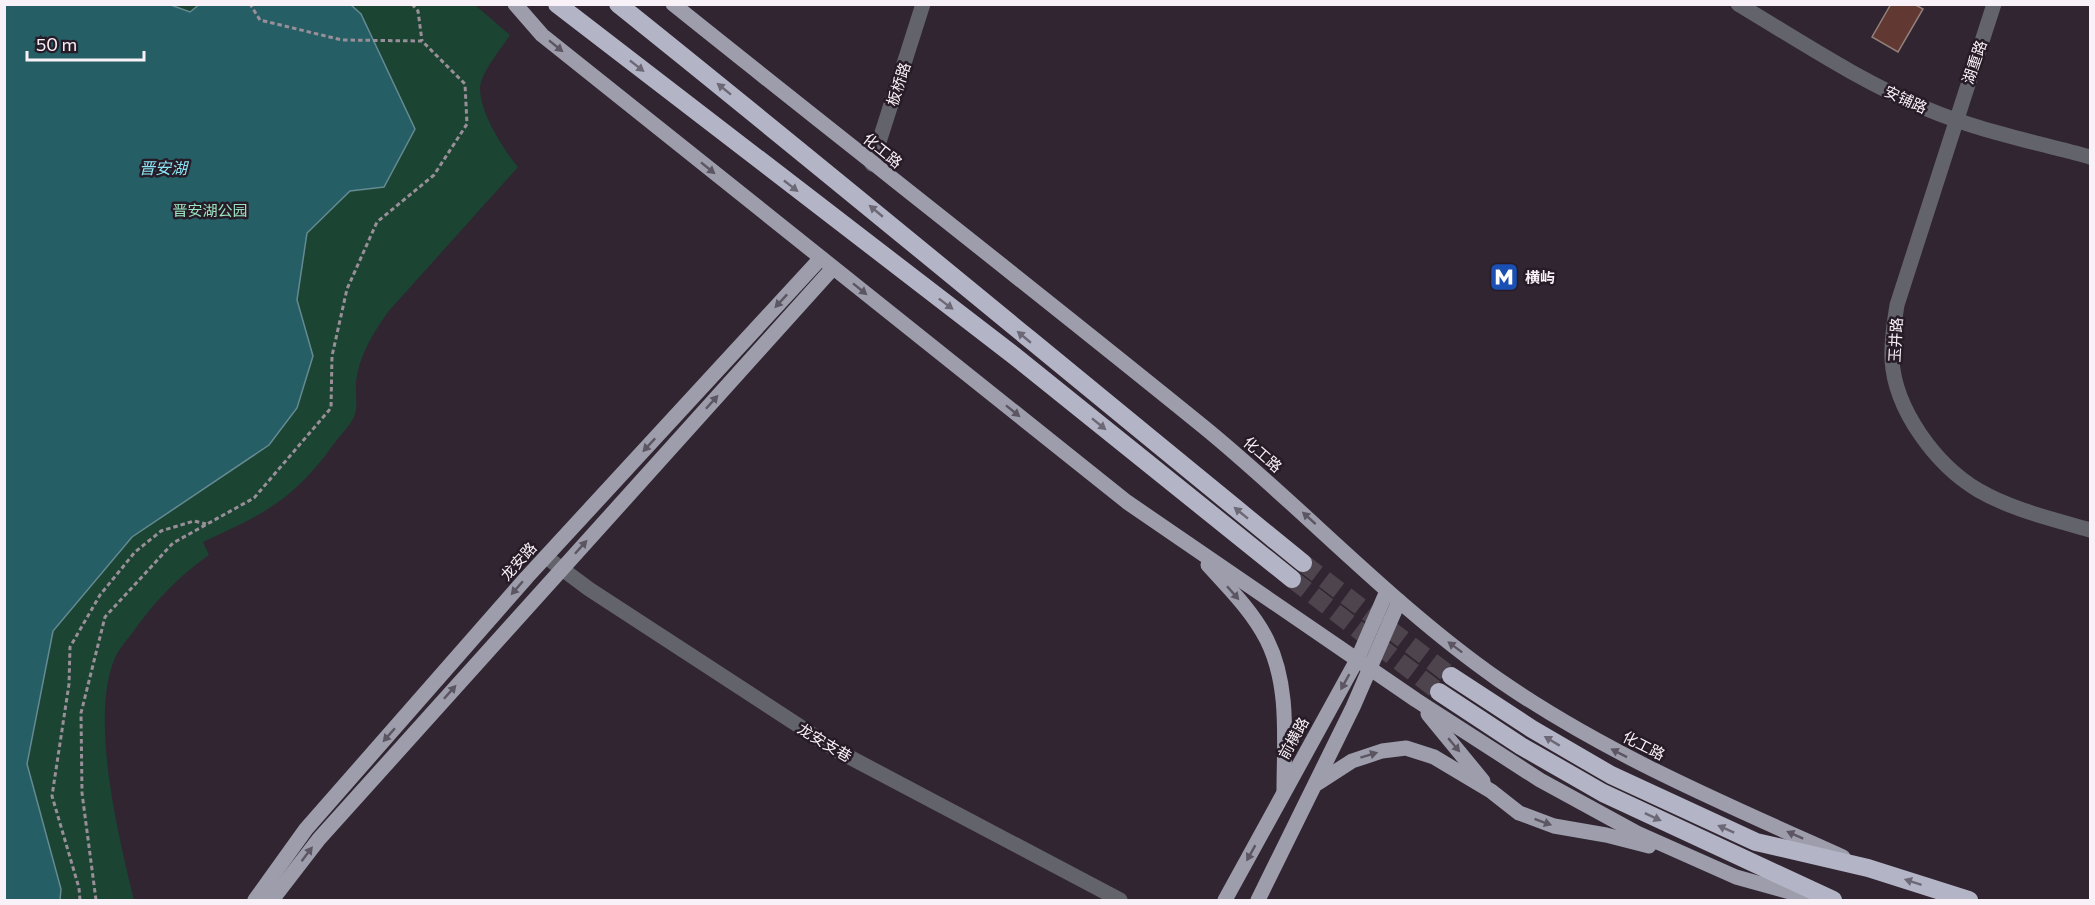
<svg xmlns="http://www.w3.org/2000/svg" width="2095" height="905" viewBox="0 0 2095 905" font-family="Commissioner,'Noto Sans SC',sans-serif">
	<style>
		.green { fill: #1b4432 }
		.water { fill: #265e66; stroke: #658a92; stroke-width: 1.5 }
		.building { fill: #613932; stroke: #937f7b; stroke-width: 1.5 }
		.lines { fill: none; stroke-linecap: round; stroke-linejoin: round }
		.highway-tunnel { stroke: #4e444e; stroke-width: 18; stroke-dasharray: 18 9; stroke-linecap: butt }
		.path { stroke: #998f98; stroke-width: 3; stroke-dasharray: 4.5 3; stroke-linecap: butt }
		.minor { stroke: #63636b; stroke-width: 15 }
		.major { stroke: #9d9dac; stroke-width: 15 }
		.highway { stroke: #b3b4c6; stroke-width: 18 }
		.oneway { fill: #5c5662 }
		.oneway2 { fill: #6c6876 }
		.labels { text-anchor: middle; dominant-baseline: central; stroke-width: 5; stroke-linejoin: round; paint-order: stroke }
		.street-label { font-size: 15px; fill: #f9f1f8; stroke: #261b26 }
		.park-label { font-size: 15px; fill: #9ae4c0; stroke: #261b26 }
		.poi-label { font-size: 15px; font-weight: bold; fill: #f9f1f8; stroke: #261b26; text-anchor: start }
		.water-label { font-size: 16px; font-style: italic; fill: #8ae5f4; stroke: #261b26 }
	</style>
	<rect width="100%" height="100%" fill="#302530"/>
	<path class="green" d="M5 5H475L510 35C501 49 488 64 482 79 472 102 504 150 518 167L388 312C373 333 359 356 356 382 355 392 358 406 355 414 352 424 342 433 336 441 295 499 266 513 203 542L209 555C178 577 155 601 133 632 127 640 119 649 115 658 89 718 119 838 134 900H5Z"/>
	<polygon class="water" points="168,4 190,12 200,4 351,5 361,14 415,129 384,187 350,191 307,233 297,300 313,356 297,408 269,445 132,537 53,631 27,764 61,889 60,900 5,900 5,5"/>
	<polygon class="building" points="1891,4 1914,4 1923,9 1898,52 1872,37"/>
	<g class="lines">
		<g class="highway-tunnel">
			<polyline points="1303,563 1451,676"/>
			<polyline points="1292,579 1439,692"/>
		</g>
		<g class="path">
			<polyline points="412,4 418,11 422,41"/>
			<polyline points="80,900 79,888 52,796 69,684 70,647 100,595 135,552 161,531 194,521 206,524"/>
			<polyline points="96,900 82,793 81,713 105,617 173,543 254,498 331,408 332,356 347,289 377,222 434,175 467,124 465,84 422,41 342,40 260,20 250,4"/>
		</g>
		<g class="minor">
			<path d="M1738 4C1800 41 1861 82 1927 109 1979 131 2036 142 2090 157"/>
			<path d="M1994 4 1897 305C1894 323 1891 342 1892 360 1895 410 1936 465 1978 490 2012 510 2053 519 2090 530"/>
			<polyline points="872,164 923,4"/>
			<polyline points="546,557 589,589 836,750 1120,900"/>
		</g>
		<g class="major">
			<polyline points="515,4 542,35 1127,502 1416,700 1540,780 1637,833 1736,877 1819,900"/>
			<path d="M673 4C850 146 1029 285 1205 428 1305 510 1393 606 1499 680 1606 754 1725 804 1843 857"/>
			<path d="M1208 565C1229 588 1253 612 1267 640 1290 686 1284 741 1284 790"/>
			<polyline points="1428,714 1483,781"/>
			<polyline points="1318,783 1352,761 1382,751 1406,748 1434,757 1491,791 1519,813 1554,826 1606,835 1649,846"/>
			<polyline points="255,900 306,829 527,577 821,258"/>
			<polyline points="272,900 319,839 833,268"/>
			<polyline points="1225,900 1358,658 1387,591"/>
			<polyline points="1258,900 1353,707 1399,601"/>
		</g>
		<g class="highway">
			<polyline points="557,4 1012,354 1292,579"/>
			<path d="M618 4C848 188 1074 377 1303 563"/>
			<polyline points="1451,676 1532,729 1611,775 1756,842 1868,868 1969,900"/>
			<polyline points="1439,692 1521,746 1603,793 1833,900"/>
		</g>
	</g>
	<defs><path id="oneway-solid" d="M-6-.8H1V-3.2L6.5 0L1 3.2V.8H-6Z" transform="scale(1.5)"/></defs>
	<g class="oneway">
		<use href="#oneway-solid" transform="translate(556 46) rotate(39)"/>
		<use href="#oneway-solid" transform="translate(708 168) rotate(39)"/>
		<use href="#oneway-solid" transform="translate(860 289) rotate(39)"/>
		<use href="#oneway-solid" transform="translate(781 301) rotate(133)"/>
		<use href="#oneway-solid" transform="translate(712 402) rotate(-48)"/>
		<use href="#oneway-solid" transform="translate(1013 411) rotate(39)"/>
		<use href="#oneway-solid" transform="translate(649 445) rotate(133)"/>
		<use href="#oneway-solid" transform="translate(1309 518) rotate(-138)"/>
		<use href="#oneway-solid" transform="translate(581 547) rotate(-48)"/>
		<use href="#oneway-solid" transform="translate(517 588) rotate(131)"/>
		<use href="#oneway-solid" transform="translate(1233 593) rotate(49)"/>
		<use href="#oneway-solid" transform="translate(1455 647) rotate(-143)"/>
		<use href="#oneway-solid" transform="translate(1345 682) rotate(119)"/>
		<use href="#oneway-solid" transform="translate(450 692) rotate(-48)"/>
		<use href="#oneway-solid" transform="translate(389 735) rotate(131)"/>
		<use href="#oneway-solid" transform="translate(1454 745) rotate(50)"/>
		<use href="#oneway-solid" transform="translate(1619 753) rotate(-153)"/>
		<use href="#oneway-solid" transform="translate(1369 755) rotate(-17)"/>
		<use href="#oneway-solid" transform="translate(1543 822) rotate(20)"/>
		<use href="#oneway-solid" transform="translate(1795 835) rotate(-156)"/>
		<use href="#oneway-solid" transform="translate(1251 853) rotate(119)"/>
		<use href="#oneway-solid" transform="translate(307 854) rotate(-53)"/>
	</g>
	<g class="oneway2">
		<use href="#oneway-solid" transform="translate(637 66) rotate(38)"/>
		<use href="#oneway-solid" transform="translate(724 89) rotate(-141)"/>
		<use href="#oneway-solid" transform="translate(791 186) rotate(38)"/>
		<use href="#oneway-solid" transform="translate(876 211) rotate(-140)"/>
		<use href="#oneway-solid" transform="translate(946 304) rotate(37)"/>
		<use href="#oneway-solid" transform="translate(1024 337) rotate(-140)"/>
		<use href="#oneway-solid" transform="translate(1099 424) rotate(39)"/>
		<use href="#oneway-solid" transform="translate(1241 513) rotate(-141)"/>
		<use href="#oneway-solid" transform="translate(1552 741) rotate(-149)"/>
		<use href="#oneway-solid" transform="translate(1653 817) rotate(25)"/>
		<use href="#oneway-solid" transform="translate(1726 829) rotate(-156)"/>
		<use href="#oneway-solid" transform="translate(1913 882) rotate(-162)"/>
	</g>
	<defs>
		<g id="metro-square" transform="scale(1.5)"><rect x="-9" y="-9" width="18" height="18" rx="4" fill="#1a4fb4" stroke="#261b26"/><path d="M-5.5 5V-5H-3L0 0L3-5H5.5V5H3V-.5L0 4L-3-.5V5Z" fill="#fff"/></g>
	</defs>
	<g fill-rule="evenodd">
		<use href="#metro-square" x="1504" y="277"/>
	</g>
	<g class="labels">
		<g class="street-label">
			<text transform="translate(1974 62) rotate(-71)">湖重路</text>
			<text transform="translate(898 84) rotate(-72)">板桥路</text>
			<text transform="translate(1906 99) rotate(25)">安铺路</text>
			<text transform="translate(883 150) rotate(39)">化工路</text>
			<text transform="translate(1895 340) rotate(-87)">玉井路</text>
			<text transform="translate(1263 454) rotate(41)">化工路</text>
			<text transform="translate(518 561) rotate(-48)">龙安路</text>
			<text transform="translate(1293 738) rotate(-61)">前横路</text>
			<text transform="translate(825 742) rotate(31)">龙安支巷</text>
			<text transform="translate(1644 745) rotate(27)">化工路</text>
		</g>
		<g class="park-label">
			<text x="210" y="210">晋安湖公园</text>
		</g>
		<g class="poi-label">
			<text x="1525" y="277">横屿</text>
		</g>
		<g class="water-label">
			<text x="163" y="167">晋安湖</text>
		</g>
	</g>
	<rect width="2095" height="905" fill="none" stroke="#f9f1f8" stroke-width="12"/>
	<path d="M27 51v9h117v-9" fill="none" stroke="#f9f1f8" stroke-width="3"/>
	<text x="36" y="51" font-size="18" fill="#f9f1f8" stroke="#261b26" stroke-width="4.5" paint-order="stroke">50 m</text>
</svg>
